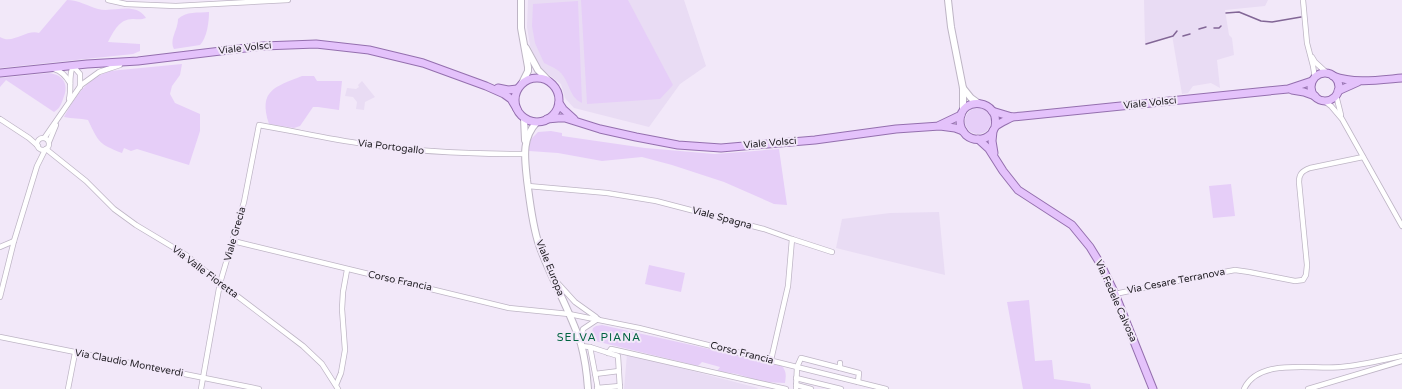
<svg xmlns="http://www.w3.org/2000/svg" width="1402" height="389" viewBox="0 0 1402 389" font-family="'Varela Round',sans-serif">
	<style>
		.built { fill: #e9dcf4 }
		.green { fill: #e6cef8 }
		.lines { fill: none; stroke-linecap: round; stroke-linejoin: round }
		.stream { stroke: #826696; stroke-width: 1.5 }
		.street-casing { stroke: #beb5c5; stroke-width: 6 }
		.secondary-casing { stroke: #beb5c5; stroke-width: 8 }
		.primary-casing { stroke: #946fae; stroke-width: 9 }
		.street { stroke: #fff; stroke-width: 4.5 }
		.secondary { stroke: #fff; stroke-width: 6 }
		.primary { stroke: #e4c2fb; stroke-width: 7 }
		.labels { text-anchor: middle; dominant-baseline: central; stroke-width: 4; stroke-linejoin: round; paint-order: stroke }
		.street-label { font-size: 10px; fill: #211e24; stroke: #f2e8f9 }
		.neighbourhood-label { font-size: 11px; letter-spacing: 1px; fill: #006440; stroke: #f2e8f9 }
	</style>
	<rect width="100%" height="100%" fill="#f2e8f9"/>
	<g class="built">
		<polygon points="528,0 684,0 706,66 680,84 649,127 574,108 565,98 561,84 544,71 539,65 530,46 527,27"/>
		<polygon points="1144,0 1268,0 1265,6 1225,10 1229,35 1232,38 1234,55 1217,60 1220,88 1211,83 1193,86 1188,93 1182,94 1172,35 1145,44"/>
		<polygon points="362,81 375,97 365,102 364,110 356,109 357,102 353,97 345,96 347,88 356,89 359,87 358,85"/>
		<polygon points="939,212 945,275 836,248 842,219 890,213"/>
		<polygon points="627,354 758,388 757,389 624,389"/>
	</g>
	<g class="green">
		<path d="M67 0C79 0 87 6 98 9 113 13 135 1 146 18 141 20 138 19 133 19 119 19 114 31 108 42L140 44V51L133 54 0 68V37C13 45 26 29 39 33Z"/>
		<polygon points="581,0 628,0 673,85 660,99 587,104"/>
		<path d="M578 1 582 103C569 97 570 83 561 73 556 68 550 66 544 63L535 43 532 26 533 4Z"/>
		<path d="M209 12C209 22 207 38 200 45L174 49C169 39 178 30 178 19 186 11 198 13 209 12Z"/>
		<path d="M182 64 180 75 172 86 170 94 175 103 200 114V131L189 165 137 149 131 151 124 148 122 153C99 144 99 143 88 120 80 118 72 119 64 117 75 97 87 78 110 71Z"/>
		<path d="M49 73C65 75 69 86 63 99 61 105 59 109 54 112L6 80 0 87V78Z"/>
		<path d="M302 76H314L317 81H342L339 110 318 107H313L300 126 294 128 269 124C258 90 275 87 302 76Z"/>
		<circle cx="978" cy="121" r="13"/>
		<polygon points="551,131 562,133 562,136 645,148 715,154 779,149 787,205 774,204 724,182 672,165 642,157 602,161 558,153 529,151 529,141 538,132"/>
		<polygon points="1231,184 1235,216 1213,218 1209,186"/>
		<polygon points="649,265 685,273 681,292 645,284"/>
		<polygon points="1029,300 1035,361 1052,360 1054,379 1090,384 1091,389 1023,389 1007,302"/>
		<path d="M602 325 781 365C787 371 786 376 785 383L763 382 737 374 717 371 720 367 702 362 698 366 595 341 591 336 593 328 596 326Z"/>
	</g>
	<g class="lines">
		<g class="stream">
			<polyline points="1226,13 1239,12 1261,21 1272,22 1301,17"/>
			<polyline points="1214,28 1219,28 1221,26"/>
			<polyline points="1199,29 1206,27"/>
			<polyline points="1183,36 1190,34"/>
			<polyline points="1146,44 1173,36 1177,31"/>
		</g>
		<g class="street-casing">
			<g id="street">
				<polyline points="108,0 126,4 176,6 288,0"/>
				<polyline points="1303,0 1307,43 1313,66 1315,78"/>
				<polyline points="1312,57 1315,62 1327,73"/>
				<path d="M54 69C62 71 66 76 70 83"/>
				<polyline points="1336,95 1341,115"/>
				<path d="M69 99C72 88 68 76 73 66L80 74V87"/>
				<polyline points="1323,100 1331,106 1342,119 1402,226"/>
				<polyline points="0,119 29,138 38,146"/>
				<polyline points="45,137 81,85 99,72 120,65"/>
				<circle cx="43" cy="144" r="6"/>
				<polyline points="49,142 56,125"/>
				<polyline points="46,149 86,181 114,209 136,225 186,255 220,283 303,346 322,364 338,389"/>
				<polyline points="528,186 607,193 656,201 764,229 792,239 788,286 771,360"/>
				<polyline points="792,239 832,252"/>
				<polyline points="233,241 509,308 569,314 639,328 886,389"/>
				<polyline points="0,247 14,241"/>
				<polyline points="555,280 575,302 596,317"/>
				<path d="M1115 294 1171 282 1235 270 1249 272 1295 281 1303 280 1306 275 1307 265 1299 182C1299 174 1302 171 1310 168L1363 157"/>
				<polyline points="0,297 14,241 37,166 45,150"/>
				<polyline points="0,337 259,389"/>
				<polyline points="581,340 583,329 598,319"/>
				<polyline points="581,346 590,347 618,356 620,389"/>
				<polyline points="590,347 598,389"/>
				<polyline points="608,353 611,349 620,351 786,389"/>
				<polyline points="840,368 859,373 858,382"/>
				<polyline points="595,374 619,371"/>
				<polyline points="796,378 841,389"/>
				<polyline points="336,385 341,373 345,350 342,309 343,292 347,270"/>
				<polyline points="796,385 811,389"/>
				<polyline points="597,388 620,386"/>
				<polyline points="68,389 75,353"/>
				<path d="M201 389 220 283 244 202 259 125C294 131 329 139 364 144 417 152 471 154 524 154"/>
				<polyline points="796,389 797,367 801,358 840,368 840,363"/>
				<path d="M1244 389C1259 357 1313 370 1341 367 1362 365 1382 360 1402 356"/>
				<polyline points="1308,389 1402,361"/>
			</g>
		</g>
		<g class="secondary-casing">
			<g id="secondary">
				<polyline points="521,0 521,28 528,67 528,71 522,83"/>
				<polyline points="948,0 951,27 963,88 963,111"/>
				<polyline points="526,48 538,70 549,81"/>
				<polyline points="963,88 971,98 978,103"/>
				<polyline points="524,118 525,140"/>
				<path d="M537 122C521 139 525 159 527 180 530 202 532 224 539 245 551 279 570 310 581 344 585 359 587 374 588 389"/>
			</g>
		</g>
		<g class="primary-casing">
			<g id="primary">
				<polyline points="0,73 87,64 138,61 263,46 316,44 369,50 423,63 486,86 504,94 511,99 517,109"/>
				<circle cx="1325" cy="87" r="14"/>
				<path d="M1333 76C1354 84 1379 80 1402 78"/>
				<circle cx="537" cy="100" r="22"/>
				<polyline points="498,88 508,90 517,89"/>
				<polyline points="1292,90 1304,92 1315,96"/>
				<polyline points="1338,91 1358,82"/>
				<polyline points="559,103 563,109 574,119"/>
				<polyline points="992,111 1012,117 1023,116 1288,89 1312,81"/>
				<polyline points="547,119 558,118 565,118 600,129 636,137 678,145 721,148 815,140 896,129 940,126 955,128 963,131"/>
				<polyline points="940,125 961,115"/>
				<path d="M995 127C1001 99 960 95 960 121 960 126 962 131 966 135 973 141 984 141 991 134 993 132 994 128 996 126 1001 122 1007 120 1012 117"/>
				<polyline points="993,131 992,141 994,153"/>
				<polyline points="978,139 989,149 1003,171 1018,190 1072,225 1090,247 1101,265 1115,294 1153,389"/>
			</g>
		</g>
		<use href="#street" class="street"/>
		<use href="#secondary" class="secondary"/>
		<use href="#primary" class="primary"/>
	</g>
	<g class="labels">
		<g class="street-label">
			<text transform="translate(245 48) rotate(-6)">Viale Volsci</text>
			<text transform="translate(1150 103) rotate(-6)">Viale Volsci</text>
			<text transform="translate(770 143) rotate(-5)">Viale Volsci</text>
			<text transform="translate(391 147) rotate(7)">Via Portogallo</text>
			<text transform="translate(722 218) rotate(15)">Viale Spagna</text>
			<text transform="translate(235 234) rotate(-74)">Viale Grecia</text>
			<text transform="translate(550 268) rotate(68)">Viale Europa</text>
			<text transform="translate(205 272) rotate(37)">Via Valle Fioretta</text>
			<text transform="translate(400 281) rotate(12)">Corso Francia</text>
			<text transform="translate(1176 281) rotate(-11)">Via Cesare Terranova</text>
			<text transform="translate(1116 301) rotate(66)">Via Fedele Calvosa</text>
			<text transform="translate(742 353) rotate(14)">Corso Francia</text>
			<text transform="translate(129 363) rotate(11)">Via Claudio Monteverdi</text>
		</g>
		<g class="neighbourhood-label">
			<text x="599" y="337">SELVA PIANA</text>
		</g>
	</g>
</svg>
